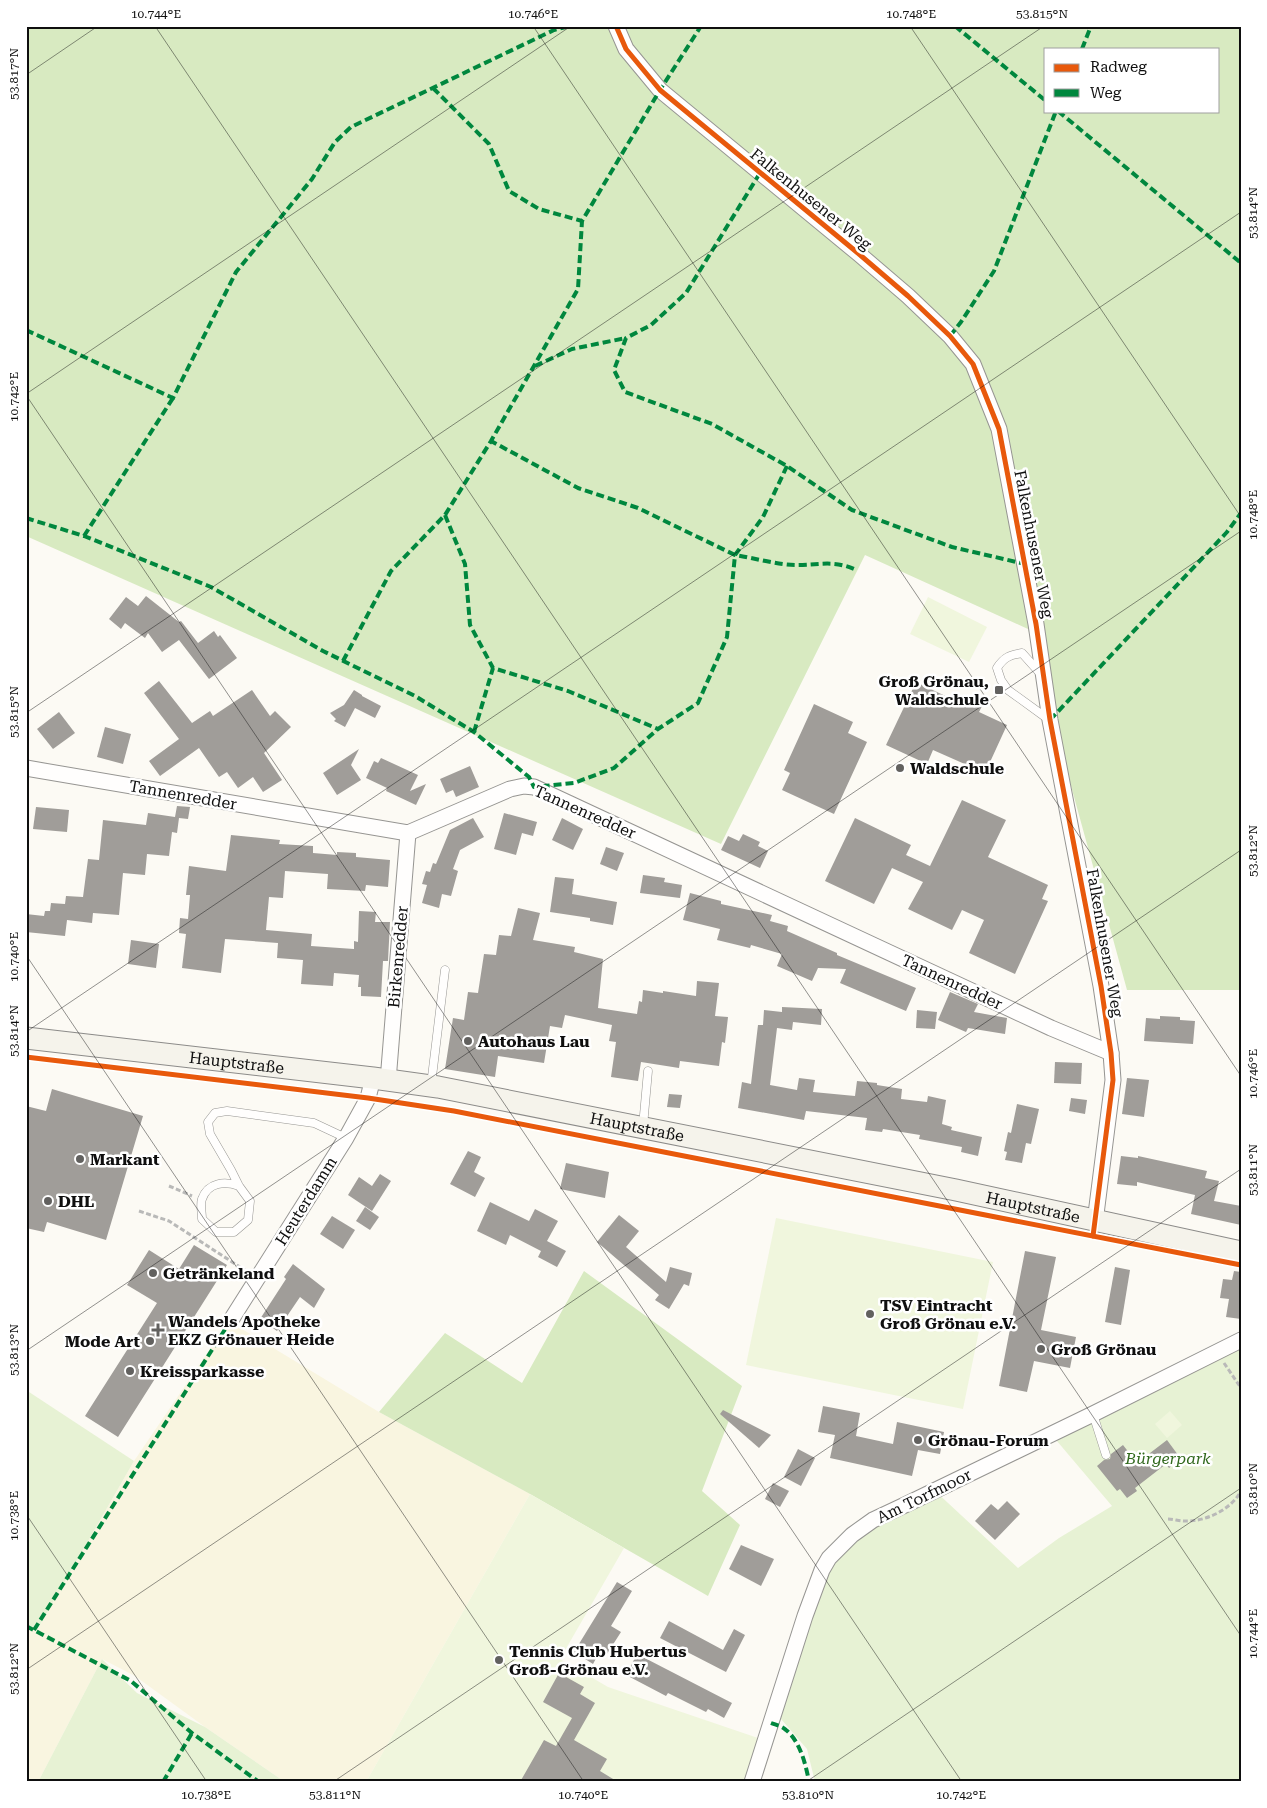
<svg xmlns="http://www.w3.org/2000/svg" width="1267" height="1808" viewBox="0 0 1267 1808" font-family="'Roboto Serif',serif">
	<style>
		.farmland { fill: #f9f5e0 }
		.green { fill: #e7f2d4 }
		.forest { fill: #d8eac1; fill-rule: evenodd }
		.pitch { fill: #f0f6dd }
		.building { fill: #a09d99 }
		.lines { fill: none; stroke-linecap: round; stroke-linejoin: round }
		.lane-casing { stroke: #969592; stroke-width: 9 }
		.street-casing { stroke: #969592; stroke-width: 17 }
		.secondary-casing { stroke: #8c8b89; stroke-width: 23 }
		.path { stroke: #b9b9b8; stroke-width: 3; stroke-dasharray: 5 2.5; stroke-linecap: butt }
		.lane { stroke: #fffefd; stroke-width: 8 }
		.street { stroke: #fffefd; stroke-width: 15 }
		.secondary { stroke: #f5f3eb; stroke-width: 21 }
		.quiet { stroke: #00873e; stroke-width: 4; stroke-dasharray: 8 4; stroke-linecap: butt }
		.cycleway-casing { stroke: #fff; stroke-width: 8 }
		.cycleway { stroke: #e8590c; stroke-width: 5 }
		.ticks { fill: none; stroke: #0f0f0f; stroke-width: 1; stroke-opacity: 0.45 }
		.poi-dot { fill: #62615f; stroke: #fff; stroke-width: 2 }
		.labels { text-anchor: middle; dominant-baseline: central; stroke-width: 5; stroke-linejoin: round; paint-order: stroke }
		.street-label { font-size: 16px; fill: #0f0f0f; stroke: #fff }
		.poi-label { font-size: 16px; font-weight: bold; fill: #0f0f0f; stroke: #fff; text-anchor: start }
		.park-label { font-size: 16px; font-style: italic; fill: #31691d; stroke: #fff }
		.neatline { fill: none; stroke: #0f0f0f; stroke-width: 2 }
		.ticks-label { font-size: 12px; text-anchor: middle; fill: #0f0f0f }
	</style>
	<rect width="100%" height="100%" fill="#fcfaf4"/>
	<polygon class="farmland" points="229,1321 379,1412 530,1494 366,1782 285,1782 205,1727 135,1676 102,1659 38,1782 26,1782 26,1624 37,1630 134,1461"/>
	<g class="green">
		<polygon points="1241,1340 1241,1782 815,1782 807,1749 774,1711 835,1552 933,1489 1018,1568 1059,1538 1112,1506 1051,1434"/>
		<polygon points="26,1390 134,1461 37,1630 26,1624"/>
		<polygon points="102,1659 137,1693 205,1727 285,1782 38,1782"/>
	</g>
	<g class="forest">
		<path d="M26 26H1241V990H1127L1028 629 865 555 721 844 26 536ZM1046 49H1218V111H1046Z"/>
		<polygon points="584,1271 742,1386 702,1491 740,1525 708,1596 530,1494 379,1412 445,1333 522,1383"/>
	</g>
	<g class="pitch">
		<polygon points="928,597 987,627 969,662 910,634"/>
		<polygon points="776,1218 993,1262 963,1409 746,1365"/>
		<polygon points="1170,1411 1182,1425 1167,1438 1155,1424"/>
		<polygon points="530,1494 624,1548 560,1659 608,1687 758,1738 745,1782 366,1782"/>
	</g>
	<g class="building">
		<polygon points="146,596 179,622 181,621 198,643 214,631 218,637 220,635 237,658 209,679 179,640 162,652 148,633 145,638 125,623 121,629 109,619 126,597 138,606"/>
		<polygon points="159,681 192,723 210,711 213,716 252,690 270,716 275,711 291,727 264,753 282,780 263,792 253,777 238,788 227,772 219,777 199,748 160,776 149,761 179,739 144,693"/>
		<polygon points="916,682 960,703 962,697 982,706 979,712 1007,725 985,773 933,750 927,764 886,745"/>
		<polygon points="354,690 362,695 362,696 381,706 375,718 355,708 345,727 334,721 336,719 330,713 344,705"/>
		<polygon points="814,704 853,722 848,733 867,742 834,814 782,790 790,773 784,770"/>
		<polygon points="59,712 75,733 53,749 37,729"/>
		<polygon points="105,727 131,734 123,764 97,757"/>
		<polygon points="359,749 351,765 361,780 337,795 323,773"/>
		<polygon points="381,758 418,775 410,791 426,784 416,805 386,791 387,788 366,778 374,761 378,763"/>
		<polygon points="470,766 479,787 456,797 453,790 446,793 440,779"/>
		<polygon points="962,800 1006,820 988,857 1048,885 1042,899 1048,901 1015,974 969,953 984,920 962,910 952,930 908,909 923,882 892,868 874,904 825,881 855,818 911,845 906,855 930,866"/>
		<polygon points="177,806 190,807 188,819 179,818 177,833 172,832 169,856 147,854 145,875 123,873 119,915 93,913 92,923 67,920 65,936 26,932 26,914 44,916 45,911 50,911 51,903 65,904 66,896 83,897 88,859 99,860 103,820 146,825 148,813 175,817"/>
		<polygon points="36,807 69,810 67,832 33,829"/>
		<polygon points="504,813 537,822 533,836 522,833 516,855 494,849"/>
		<polygon points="473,818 484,837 460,850 453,869 458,871 451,896 442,894 439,908 422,903 427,885 422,884 426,871 430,872 433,863 436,864 450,830"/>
		<polygon points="562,818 583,829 573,850 552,840"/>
		<polygon points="743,834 760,842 758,846 768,851 760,868 721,850 728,836 739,841"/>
		<polygon points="231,835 280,840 279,844 313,846 313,853 337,855 337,852 356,853 356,857 390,860 388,887 366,885 365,891 327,889 328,874 285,871 283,898 269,897 266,930 312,934 311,946 354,949 354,941 358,942 359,911 376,912 375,922 390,922 388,961 383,961 381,997 361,996 361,987 358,987 359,975 334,973 333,986 301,984 303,960 277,958 278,943 225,939 221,973 182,968 186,934 179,933 180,918 188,919 190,895 186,895 189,866 226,871"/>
		<polygon points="606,847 624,853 617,871 600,864"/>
		<polygon points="643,875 665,878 664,882 682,885 680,898 640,893"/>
		<polygon points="555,877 574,879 572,894 617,902 613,925 590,921 590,918 550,912"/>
		<polygon points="690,893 721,901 721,904 772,915 770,921 788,926 787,931 837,953 837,955 916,988 906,1011 840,983 846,969 818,968 812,981 777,966 782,954 751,945 750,948 717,940 720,929 683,920"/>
		<polygon points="518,908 540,913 533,940 575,947 574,952 603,959 598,1008 637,1014 639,1001 642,1002 643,990 663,993 663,991 696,996 697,981 719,983 715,1016 728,1017 725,1043 722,1042 719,1066 680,1061 679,1068 641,1062 638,1081 611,1077 616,1042 609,1041 612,1025 565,1015 562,1028 550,1026 544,1063 498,1056 495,1077 445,1069 453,1018 464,1020 468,992 478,993 484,954 496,955 499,935 511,936"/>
		<polygon points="131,940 159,944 156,968 128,964"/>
		<polygon points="950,992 978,1004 974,1012 1007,1018 1005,1034 968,1028 966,1032 938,1020"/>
		<polygon points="782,1007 822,1009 821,1025 793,1022 792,1030 777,1028 770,1085 797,1090 799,1078 815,1080 813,1092 855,1096 857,1081 877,1083 877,1085 902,1089 901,1099 927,1102 928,1096 946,1100 942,1124 952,1127 951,1130 982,1137 978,1156 961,1152 962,1147 919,1139 920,1135 883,1129 882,1132 865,1130 867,1118 806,1111 804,1120 738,1108 742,1082 751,1084 758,1025 763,1025 764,1010 782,1012"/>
		<polygon points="917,1010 937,1012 935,1029 916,1028"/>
		<polygon points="1160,1016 1180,1017 1180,1020 1195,1021 1193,1044 1144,1041 1146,1018 1160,1019"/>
		<polygon points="1055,1062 1082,1063 1081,1084 1054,1083"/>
		<polygon points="1127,1078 1149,1080 1144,1117 1122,1114"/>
		<polygon points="52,1089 143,1116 106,1240 47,1222 44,1232 26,1228 26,1106 46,1111"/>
		<polygon points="669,1094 682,1095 680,1108 667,1107"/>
		<polygon points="1071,1098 1087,1100 1085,1114 1069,1111"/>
		<polygon points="1017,1104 1039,1109 1031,1144 1026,1143 1022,1163 1005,1160 1007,1152 1004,1151 1008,1132 1011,1133"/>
		<polygon points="468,1151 481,1157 474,1172 485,1178 475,1197 450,1184"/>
		<polygon points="1121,1156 1138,1158 1138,1156 1207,1171 1205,1178 1219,1181 1214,1201 1241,1206 1241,1225 1191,1214 1195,1195 1137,1182 1137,1186 1117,1184"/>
		<polygon points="566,1163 609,1172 605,1198 560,1189"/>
		<polygon points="380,1174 391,1181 372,1211 348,1195 359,1177 372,1186"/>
		<polygon points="490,1202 529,1221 535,1209 558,1221 547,1241 566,1251 557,1267 538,1257 541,1251 510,1235 506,1245 477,1231"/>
		<polygon points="365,1207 379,1217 370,1230 356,1221"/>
		<polygon points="619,1215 639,1231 626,1247 666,1282 670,1267 692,1273 689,1286 684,1284 669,1309 655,1300 659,1295 597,1242"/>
		<polygon points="332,1216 355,1230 343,1249 320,1234"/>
		<polygon points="194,1245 227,1265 118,1437 85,1416 157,1303 127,1285 149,1250 179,1269"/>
		<polygon points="1025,1251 1056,1257 1041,1330 1076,1337 1070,1368 1034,1361 1027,1392 999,1386"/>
		<polygon points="293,1264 325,1289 314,1308 300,1297 277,1331 260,1319 286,1279 284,1277"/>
		<polygon points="1115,1267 1130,1270 1121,1325 1105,1322"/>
		<polygon points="1234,1271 1241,1272 1241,1319 1226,1317 1229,1299 1220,1298 1223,1279 1232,1280"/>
		<polygon points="823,1406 860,1413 856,1436 893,1444 897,1422 944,1432 940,1454 918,1450 912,1476 830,1458 835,1435 818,1432"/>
		<polygon points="723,1410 771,1435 759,1448 720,1414"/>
		<polygon points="1167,1440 1181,1459 1169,1468 1166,1464 1135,1488 1137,1491 1127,1498 1120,1489 1117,1491 1097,1466 1104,1460 1110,1459 1111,1454 1123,1445 1137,1463"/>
		<polygon points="798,1449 815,1458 801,1486 784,1477"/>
		<polygon points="773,1483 789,1491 780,1507 765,1499"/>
		<polygon points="1007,1501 1020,1514 995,1540 975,1521 991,1504 998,1510"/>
		<polygon points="741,1545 774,1559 761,1586 729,1569"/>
		<polygon points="617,1582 632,1591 611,1626 621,1632 605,1657 599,1653 593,1664 574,1652"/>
		<polygon points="669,1621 723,1650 734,1629 745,1635 726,1672 660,1638"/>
		<polygon points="637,1654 732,1703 724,1718 708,1709 706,1712 668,1693 666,1696 626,1675"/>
		<polygon points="559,1673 584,1687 580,1694 595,1703 574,1740 607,1759 600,1771 618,1782 520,1782 544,1740 556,1746 572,1718 543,1702"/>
	</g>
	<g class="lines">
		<g class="lane-casing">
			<g id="lane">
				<path d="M1039 672 1022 653C1010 655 1004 657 997 668L1001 680 1008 690 1048 719"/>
				<polyline points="431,1085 445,970"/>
				<polyline points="643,1126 648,1071"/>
				<path d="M239 1186C225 1181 208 1182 202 1199 200 1204 202 1213 202 1219L216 1232H234L248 1220 250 1201 239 1186 231 1170 210 1134 208 1122 215 1113 227 1111 314 1123 346 1138"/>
				<polyline points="1093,1414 1106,1455"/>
			</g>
		</g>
		<g class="street-casing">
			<g id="street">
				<polyline points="616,26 626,49 660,90 859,254 908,296 950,336 973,364 999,429 1036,624 1050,720 1101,986 1111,1053 1113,1080 1095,1222"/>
				<polyline points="26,768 408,833 510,789 524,786 534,787 1051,1028 1111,1053"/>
				<polyline points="388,1081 408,833"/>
				<polyline points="231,1320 346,1138 368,1098 373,1078"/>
				<polyline points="752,1782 805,1616 822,1570 829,1558 852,1535 873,1520 907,1504 1093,1414 1241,1340"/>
			</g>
		</g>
		<g class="secondary-casing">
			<g id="secondary">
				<path id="s1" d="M26 1038 373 1078 438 1087 956 1190 1241 1252"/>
			</g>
		</g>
		<g class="path">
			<polyline points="169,1186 192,1196"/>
			<polyline points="139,1211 169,1221 246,1271"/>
			<polyline points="1224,1363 1241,1388"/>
			<path d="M1168 1519C1173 1519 1179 1521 1184 1521 1205 1522 1231 1510 1241 1491"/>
		</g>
		<use href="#lane" class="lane"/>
		<use href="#street" class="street"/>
		<use href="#secondary" class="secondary"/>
		<g class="quiet">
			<polyline points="955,26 1046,101"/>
			<polyline points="1082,49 1091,26"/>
			<polyline points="433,88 489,144 509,191 539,209 582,221"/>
			<polyline points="1058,111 1241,263"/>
			<polyline points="760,173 686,293 651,325 626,338 614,370 625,392 712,424 787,466 852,510 952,547 1025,564"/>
			<polyline points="26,330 173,398 236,272 312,179 335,142 351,127 554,30 570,26"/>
			<polyline points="950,336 961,322 994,271 1056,111"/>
			<polyline points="535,366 572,349 626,338"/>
			<path d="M787 466 763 517 735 555C754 558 778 565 797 565 819 565 833 560 854 569"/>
			<polyline points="445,515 465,564 470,625 493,668 568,691 658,729"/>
			<polyline points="26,518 84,536 211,587 323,651 415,696 474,732 529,777 534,787 574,783 614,768 658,729 698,703 727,637 735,555 638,508 578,488 491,441"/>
			<polyline points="84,536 173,398"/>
			<polyline points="343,661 391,571 445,515 491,441 578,289 582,221 660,90 701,26"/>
			<polyline points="1050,720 1227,532 1241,513"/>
			<polyline points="474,732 493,668"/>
			<polyline points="26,1626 131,1681 192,1733 259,1782"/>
			<polyline points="34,1630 231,1320"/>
			<path d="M771 1723C776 1725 782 1726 786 1730 800 1741 806 1765 809 1782"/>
			<polyline points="163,1782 192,1733"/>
		</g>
		<g class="cycleway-casing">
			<g id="cycleway">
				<polyline points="616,26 626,49 660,90 859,254 908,296 950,336 973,364 999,429 1036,624 1050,720 1101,986 1111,1053 1113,1080 1093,1236"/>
				<polyline points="26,1057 368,1098 454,1111 1241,1265"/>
			</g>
		</g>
		<use href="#cycleway" class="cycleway"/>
	</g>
	<path class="ticks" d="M155 26 1241 1636M533 26 1241 1076M910 26 1241 517M26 75 98 26M26 394 571 26M26 395 962 1782M26 713 1044 26M26 955 584 1782M26 1032 1241 212M26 1351 1241 531M26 1514 207 1782M26 1670 1241 850M333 1782 1241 1169M806 1782 1241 1488"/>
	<g class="poi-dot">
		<rect x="994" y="685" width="10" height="10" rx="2.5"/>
		<circle cx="900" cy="768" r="5"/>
		<circle cx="468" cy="1041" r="5"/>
		<circle cx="80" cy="1159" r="5"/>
		<circle cx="48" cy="1201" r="5"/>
		<circle cx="153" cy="1273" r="5"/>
		<circle cx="870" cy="1314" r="5"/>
		<path d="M155.5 1322.5h5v5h5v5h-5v5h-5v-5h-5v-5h5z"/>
		<circle cx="150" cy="1341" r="5"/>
		<circle cx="1041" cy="1349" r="5"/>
		<circle cx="130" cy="1371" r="5"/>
		<circle cx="918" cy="1440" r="5"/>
		<circle cx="499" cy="1660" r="5"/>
	</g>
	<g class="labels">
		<g class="street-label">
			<text transform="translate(811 199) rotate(39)">Falkenhusener Weg</text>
			<text transform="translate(1034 544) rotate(79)">Falkenhusener Weg</text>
			<text transform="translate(183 795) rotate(10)">Tannenredder</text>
			<text transform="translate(585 812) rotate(24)">Tannenredder</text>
			<text transform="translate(1105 943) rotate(80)">Falkenhusener Weg</text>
			<text transform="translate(398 957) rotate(-85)">Birkenredder</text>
			<text transform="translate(952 982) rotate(25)">Tannenredder</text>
			<text stroke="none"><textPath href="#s1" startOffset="212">Hauptstraße</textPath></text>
			<text stroke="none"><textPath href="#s1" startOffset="618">Hauptstraße</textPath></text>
			<text transform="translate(306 1201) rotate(-58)">Heuterdamm</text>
			<text stroke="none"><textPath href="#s1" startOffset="1022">Hauptstraße</textPath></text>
			<text transform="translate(924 1496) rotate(-26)">Am Torfmoor</text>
		</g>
		<g class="poi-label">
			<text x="989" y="681" text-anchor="end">Groß Grönau,<tspan x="989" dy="18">Waldschule</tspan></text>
			<text x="910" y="768">Waldschule</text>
			<text x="478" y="1041">Autohaus Lau</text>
			<text x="90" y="1159">Markant</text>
			<text x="58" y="1201">DHL</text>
			<text x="163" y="1273">Getränkeland</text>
			<text x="880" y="1305">TSV Eintracht<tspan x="880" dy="18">Groß Grönau e.V.</tspan></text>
			<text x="168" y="1321">Wandels Apotheke<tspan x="168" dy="18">EKZ Grönauer Heide</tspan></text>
			<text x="140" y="1341" text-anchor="end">Mode Art</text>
			<text x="1051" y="1349">Groß Grönau</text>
			<text x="140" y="1371">Kreissparkasse</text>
			<text x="928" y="1440">Grönau-Forum</text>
			<text x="509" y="1651">Tennis Club Hubertus<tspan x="509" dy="18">Groß-Grönau e.V.</tspan></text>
		</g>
		<g class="park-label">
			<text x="1168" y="1458">Bürgerpark</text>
		</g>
	</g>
	<rect width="1267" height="1808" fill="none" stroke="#ffffff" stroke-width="55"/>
	<rect x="1044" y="48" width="175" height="65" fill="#ffffff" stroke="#9f9f9f"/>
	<rect x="1054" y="64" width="25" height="8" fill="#e8590c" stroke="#9f9f9f"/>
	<text x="1090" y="72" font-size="15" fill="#0f0f0f">Radweg</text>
	<rect x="1054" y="89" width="25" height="8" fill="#00873e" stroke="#9f9f9f"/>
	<text x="1090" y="98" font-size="15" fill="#0f0f0f">Weg</text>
	<rect x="28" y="28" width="1212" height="1752" class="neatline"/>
	<g class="ticks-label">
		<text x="156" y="18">10.744°E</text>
		<text x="533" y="18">10.746°E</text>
		<text x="911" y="18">10.748°E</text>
		<text x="1042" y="18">53.815°N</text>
		<text transform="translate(14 74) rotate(-90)" y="4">53.817°N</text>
		<text transform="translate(1253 213) rotate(-90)" y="4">53.814°N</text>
		<text transform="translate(14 397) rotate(-90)" y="4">10.742°E</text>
		<text transform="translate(1253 515) rotate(-90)" y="4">10.748°E</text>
		<text transform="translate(14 712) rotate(-90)" y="4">53.815°N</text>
		<text transform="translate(1253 851) rotate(-90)" y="4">53.812°N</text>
		<text transform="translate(14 957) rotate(-90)" y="4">10.740°E</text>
		<text transform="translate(14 1031) rotate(-90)" y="4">53.814°N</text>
		<text transform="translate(1253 1074) rotate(-90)" y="4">10.746°E</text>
		<text transform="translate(1253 1170) rotate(-90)" y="4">53.811°N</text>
		<text transform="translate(14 1350) rotate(-90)" y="4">53.813°N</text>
		<text transform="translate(1253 1489) rotate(-90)" y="4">53.810°N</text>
		<text transform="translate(14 1516) rotate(-90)" y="4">10.738°E</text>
		<text transform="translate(1253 1634) rotate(-90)" y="4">10.744°E</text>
		<text transform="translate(14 1669) rotate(-90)" y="4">53.812°N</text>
		<text x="206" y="1799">10.738°E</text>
		<text x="335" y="1799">53.811°N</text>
		<text x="583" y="1799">10.740°E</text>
		<text x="808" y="1799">53.810°N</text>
		<text x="961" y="1799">10.742°E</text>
	</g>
</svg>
